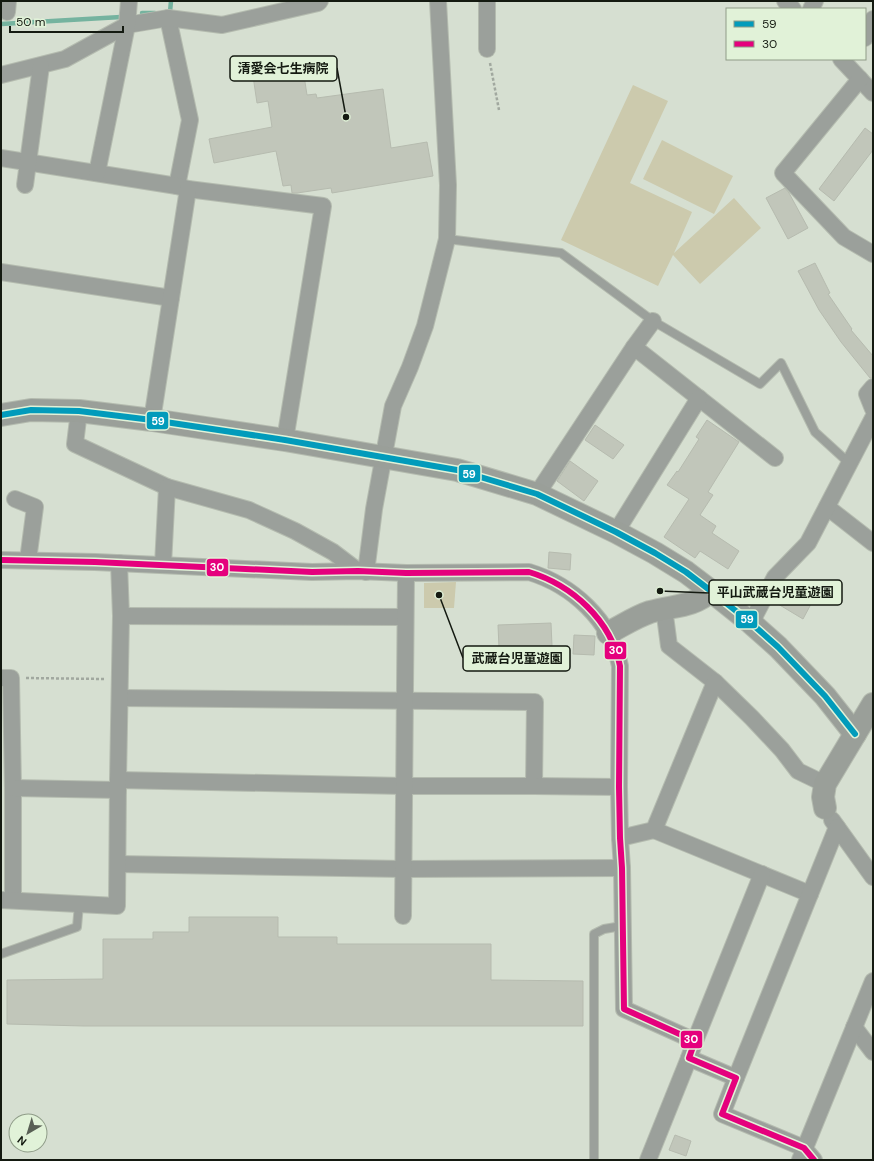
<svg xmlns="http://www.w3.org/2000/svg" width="874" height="1161" viewBox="0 0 874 1161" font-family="'DM Sans','Noto Sans JP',sans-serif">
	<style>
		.green { fill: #cccaad }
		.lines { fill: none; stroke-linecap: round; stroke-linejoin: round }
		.stream { stroke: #75b39f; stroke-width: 4.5 }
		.building { fill: #c1c6ba; stroke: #b6bbaf }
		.lane-casing { stroke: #b4bbaf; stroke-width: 10 }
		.street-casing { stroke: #b4bbaf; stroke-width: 18 }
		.secondary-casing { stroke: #b4bbaf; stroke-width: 24 }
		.path { stroke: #a1a89f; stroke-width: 2.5; stroke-dasharray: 3 2; stroke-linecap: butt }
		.lane { stroke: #9ba09b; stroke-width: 8 }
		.street { stroke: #9ba09b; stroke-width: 16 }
		.secondary { stroke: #9a9f99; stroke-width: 22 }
		.bus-1-casing { stroke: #e1f2d8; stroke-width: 9 }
		.bus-2-casing { stroke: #e1f2d8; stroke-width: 9 }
		.bus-1 { stroke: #029bbb; stroke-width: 6 }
		.bus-2 { stroke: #e5007d; stroke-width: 6 }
		.leader { fill: none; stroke: #141a11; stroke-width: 1.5 }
		.callout-dot { fill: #141a11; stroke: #e1f2d8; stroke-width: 1.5 }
		.callout { fill: #e1f2d8; stroke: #141a11; stroke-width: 1.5 }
		.callout-label { font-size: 13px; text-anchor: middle; font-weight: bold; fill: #141a11 }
		.line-badge { stroke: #e1f2d8; stroke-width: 1.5 }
		.badge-label { font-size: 11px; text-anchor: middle; font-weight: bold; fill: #fff }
	</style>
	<rect width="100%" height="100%" fill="#d6dfd1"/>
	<g class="green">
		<polygon points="633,85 668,101 630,183 692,212 674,253 734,198 761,228 700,284 673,255 658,286 561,240"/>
		<polygon points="662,140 733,176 714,214 643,179"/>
		<polygon points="456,582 454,608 424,608 424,583"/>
	</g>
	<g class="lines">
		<g class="stream">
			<polyline points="166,12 170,12 171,1"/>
			<polyline points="142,13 155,13"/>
			<polyline points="1,24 121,17"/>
		</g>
	</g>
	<g class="building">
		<polygon points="303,69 307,95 316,94 317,98 383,89 391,148 427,142 433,176 332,193 331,188 297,193 292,193 291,185 283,186 276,151 214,163 209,139 272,127 268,101 257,103 253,76"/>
		<polygon points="865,128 873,134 873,150 834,201 819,189"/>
		<polygon points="785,188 789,193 808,228 788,239 766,198"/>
		<polygon points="815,263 830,293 828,294 852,329 851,330 873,356 873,378 870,378 841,342 819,310 798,271"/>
		<polygon points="707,420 739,442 708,492 713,495 700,515 716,526 712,533 739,551 728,569 700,551 695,558 664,537 689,499 667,485 677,471 678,472 699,439 696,437"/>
		<polygon points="595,425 624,445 613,459 585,440"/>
		<polygon points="570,461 598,481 584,501 557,481"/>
		<polygon points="549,552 571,554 570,570 548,568"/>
		<polygon points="781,586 811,604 803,619 773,601"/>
		<polygon points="551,623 552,646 499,648 498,625"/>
		<polygon points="574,635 595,636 594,655 573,654"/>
		<polygon points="189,917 278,917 278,937 337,937 337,944 491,944 491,980 583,981 583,1026 84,1026 7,1024 7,980 103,979 103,939 153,939 153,932 189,932"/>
		<polygon points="675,1135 691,1141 686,1156 669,1150"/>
	</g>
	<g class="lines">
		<g class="lane-casing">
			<g id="lane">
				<polyline points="447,239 561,253 653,321 760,384 781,363 815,432 849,463"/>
				<polyline points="1,954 77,927 79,904"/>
				<polyline points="594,1160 594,934 604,929 622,926"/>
			</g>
		</g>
		<g class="street-casing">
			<g id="street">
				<polyline points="487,1 487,49"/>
				<polyline points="785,1 793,9"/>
				<polyline points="811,9 815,1"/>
				<polyline points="7,12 8,1"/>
				<polyline points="168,18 190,120 177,186"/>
				<polyline points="865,38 873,19"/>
				<polyline points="841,59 873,93"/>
				<polyline points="1,75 65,59 127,25 168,18 222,25 318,3 320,1"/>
				<polyline points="860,79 783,173 844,237 873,254"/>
				<polyline points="1,158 177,186 188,189 323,206 285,440"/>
				<polyline points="97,173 127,25 129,1"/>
				<polyline points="25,185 41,66"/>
				<polyline points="1,272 171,298"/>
				<polyline points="634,347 775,458"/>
				<polyline points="873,387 867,394 873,409"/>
				<polyline points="79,411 75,444 167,487 249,510 295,531 333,552 358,571"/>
				<polyline points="152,420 188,189"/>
				<polyline points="537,494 634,347 653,321"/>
				<polyline points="15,499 35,507 28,560"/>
				<polyline points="827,507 873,543"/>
				<polyline points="616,532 699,398"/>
				<path d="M1 560 95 562 312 572 358 571 406 573 529 572C572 585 611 620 620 666L619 787 620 838 622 868 624 1009 695 1041 689 1058 736 1078 722 1114 804 1148 814 1160"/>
				<polyline points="163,565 167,487"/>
				<polyline points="366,572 374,509 393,406 410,367 425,326 447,239 448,185 438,1"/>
				<polyline points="664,608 669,646 715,682 752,718 782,750 798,771 825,784"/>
				<polyline points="121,616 405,617"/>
				<polyline points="751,623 775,577 808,543 873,418"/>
				<polyline points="1,678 11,678 13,788 13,900"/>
				<polyline points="120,698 535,702 534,786"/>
				<polyline points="118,780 403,786 534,786 619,787"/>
				<polyline points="13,788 118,790"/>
				<polyline points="832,820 873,877"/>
				<polyline points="654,830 810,894"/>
				<polyline points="620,838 654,830 715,682"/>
				<polyline points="118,864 403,869 622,868"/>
				<polyline points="1,900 117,906 118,780 121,616 119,563"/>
				<polyline points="403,916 406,573"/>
				<polyline points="854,1027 873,1052"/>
				<polyline points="695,1041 762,874"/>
				<polyline points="736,1078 837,827"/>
				<polyline points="648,1160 689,1058"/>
				<polyline points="800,1160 873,981"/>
			</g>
		</g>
		<g class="secondary-casing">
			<g id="secondary">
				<polyline points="1,415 31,410 79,411 152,420 285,440 457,470 537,494 616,532 655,553 686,572 711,591 751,623 778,647 825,696 855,734"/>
				<path d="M608 633C622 626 635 617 650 612 674 605 692 608 711 591"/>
				<polyline points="825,808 823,797 825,784 873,704"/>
			</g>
		</g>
		<g class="path">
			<polyline points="490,63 499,110"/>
			<polyline points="26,678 105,679"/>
		</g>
		<use href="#lane" class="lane"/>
		<use href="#street" class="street"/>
		<use href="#secondary" class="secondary"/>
		<g class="bus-1-casing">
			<polyline id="bus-1" points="1,415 31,410 79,411 152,420 285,440 457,470 537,494 616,532 655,553 686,572 711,591 751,623 778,647 825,696 855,734"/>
		</g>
		<g class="bus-2-casing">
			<path id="bus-2" d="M1 560 95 562 312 572 358 571 406 573 529 572C572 585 611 620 620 666L619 787 620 838 622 868 624 1009 695 1041 689 1058 736 1078 722 1114 804 1148 814 1160"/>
		</g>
		<use href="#bus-1" class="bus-1"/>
		<use href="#bus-2" class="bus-2"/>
	</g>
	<path class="leader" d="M346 117L337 68M660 591L709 593M439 595L463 658"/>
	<g class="callout-dot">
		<circle cx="346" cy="117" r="4"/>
		<circle cx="660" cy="591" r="4"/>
		<circle cx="439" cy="595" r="4"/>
	</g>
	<g class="callout">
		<rect x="230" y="56" width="107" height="25" rx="4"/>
		<rect x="709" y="580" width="133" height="25" rx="4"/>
		<rect x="463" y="646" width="107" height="25" rx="4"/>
	</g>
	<g class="callout-label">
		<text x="283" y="73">清愛会七生病院</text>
		<text x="775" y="597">平山武蔵台児童遊園</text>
		<text x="517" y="663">武蔵台児童遊園</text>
	</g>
	<g class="line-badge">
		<rect x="146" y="411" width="23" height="19" rx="4" fill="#029bbb"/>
		<rect x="458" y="464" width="23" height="19" rx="4" fill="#029bbb"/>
		<rect x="206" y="558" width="23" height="19" rx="4" fill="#e5007d"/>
		<rect x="735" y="610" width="23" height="19" rx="4" fill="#029bbb"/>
		<rect x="604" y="641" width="23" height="19" rx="4" fill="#e5007d"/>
		<rect x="680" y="1030" width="23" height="19" rx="4" fill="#e5007d"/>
	</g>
	<g class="badge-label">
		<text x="158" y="425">59</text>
		<text x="469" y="478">59</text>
		<text x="217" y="571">30</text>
		<text x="747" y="623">59</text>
		<text x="616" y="654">30</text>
		<text x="691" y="1043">30</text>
	</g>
	<rect width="874" height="1161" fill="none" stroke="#141a11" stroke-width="4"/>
	<rect x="726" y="8" width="140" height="52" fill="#e1f2d8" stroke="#8f9c88"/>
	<rect x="734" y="21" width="20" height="6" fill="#029bbb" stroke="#8f9c88"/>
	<text x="762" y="28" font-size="12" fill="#141a11">59</text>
	<rect x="734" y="41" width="20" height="6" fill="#e5007d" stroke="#8f9c88"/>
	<text x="762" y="48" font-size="12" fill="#141a11">30</text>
	<g transform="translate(28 1133) rotate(218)"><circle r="19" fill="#e1f2d8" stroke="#8f9c88"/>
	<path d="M0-3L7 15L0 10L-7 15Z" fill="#585f54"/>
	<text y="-6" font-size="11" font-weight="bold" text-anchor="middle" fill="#141a11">N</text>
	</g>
	<path d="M10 26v6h113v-6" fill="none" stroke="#141a11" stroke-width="2"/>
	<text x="16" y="26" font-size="12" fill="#141a11" stroke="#e1f2d8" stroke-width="3" paint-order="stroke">50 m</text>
</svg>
